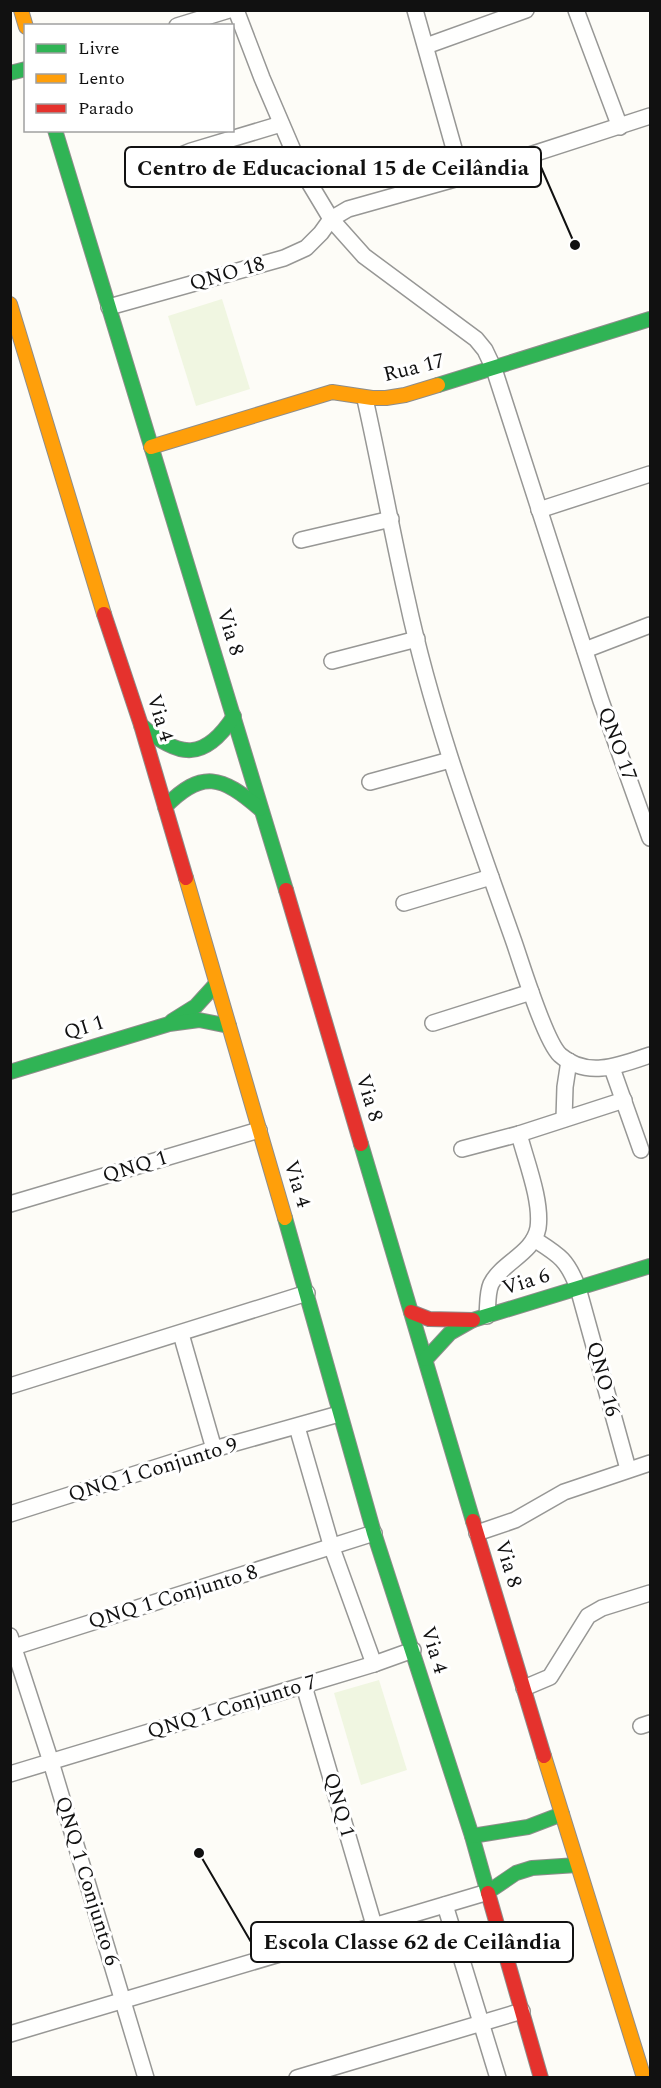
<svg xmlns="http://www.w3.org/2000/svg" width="661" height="2088" viewBox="0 0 661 2088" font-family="Spectral,serif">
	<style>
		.pitch { fill: #f0f6e1 }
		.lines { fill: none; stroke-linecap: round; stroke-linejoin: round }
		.street-casing { stroke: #979795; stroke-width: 18 }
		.fast-casing { stroke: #8e8d8b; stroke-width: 16 }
		.slow-casing { stroke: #8e8d8b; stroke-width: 16 }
		.jam-casing { stroke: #8e8d8b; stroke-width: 16 }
		.street { stroke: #fffffe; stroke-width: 15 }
		.fast { stroke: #30b455; stroke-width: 14 }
		.slow { stroke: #ff9f0a; stroke-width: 14 }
		.jam { stroke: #e5322d; stroke-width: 14 }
		.labels { text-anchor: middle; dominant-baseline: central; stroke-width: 6; stroke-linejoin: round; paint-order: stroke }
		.street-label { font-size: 21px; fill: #111; stroke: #fff }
		.leader { fill: none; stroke: #111; stroke-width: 2 }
		.callout-dot { fill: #111; stroke: #fff; stroke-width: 2 }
		.callout { fill: #fff; stroke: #111; stroke-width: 2 }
		.callout-label { font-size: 22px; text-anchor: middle; font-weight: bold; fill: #111 }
	</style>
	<rect width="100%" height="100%" fill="#fdfcf7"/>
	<g class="pitch">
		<polygon points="222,299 250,389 196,406 168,316"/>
		<polygon points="379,1680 407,1770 361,1785 334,1693"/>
	</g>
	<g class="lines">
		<g class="street-casing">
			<g id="street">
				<polyline points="236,10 262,78 301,169 331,219 364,256 476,339 485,350 494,369 601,701 650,838"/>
				<polyline points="415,10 462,177"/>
				<polyline points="576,10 620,127"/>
				<polyline points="177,26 229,10"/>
				<polyline points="426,46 526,10"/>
				<polyline points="174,158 191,151 281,124"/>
				<polyline points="109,307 284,258 306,248 321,233 331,219 348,209 462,177 650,116"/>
				<path d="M365 399C380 466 392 533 407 599 432 716 474 829 514 942 522 965 545 1041 560 1055 587 1079 621 1065 650 1055"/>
				<polyline points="539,510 650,474"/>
				<polyline points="301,540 391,519"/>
				<polyline points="585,650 650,625"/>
				<polyline points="332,661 417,639"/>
				<polyline points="370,782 450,760"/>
				<polyline points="404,903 491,877"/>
				<polyline points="433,1023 531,992"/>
				<polyline points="612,1068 641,1150"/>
				<polyline points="564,1119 565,1087 569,1061"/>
				<polyline points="462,1149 519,1134 624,1100"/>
				<polyline points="10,1204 259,1130"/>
				<path d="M534 1239C559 1255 567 1259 578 1288L628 1469"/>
				<path d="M487 1316C488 1306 487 1293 491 1284 502 1262 533 1254 538 1228 542 1201 526 1161 519 1134"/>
				<polyline points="181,1334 214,1449"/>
				<polyline points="10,1386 307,1293"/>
				<polyline points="297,1427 332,1548 374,1664"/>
				<polyline points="10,1514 214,1449 339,1414"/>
				<polyline points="477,1533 515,1520 564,1492 650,1463"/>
				<polyline points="10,1636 51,1762 146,2078"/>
				<polyline points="14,1647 374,1533"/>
				<polyline points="304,1686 374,1925"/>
				<polyline points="524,1688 550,1677 588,1616 602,1608 650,1593"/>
				<polyline points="641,1726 650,1723"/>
				<polyline points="10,1774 374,1664 413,1650"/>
				<polyline points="445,1905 498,2078"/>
				<polyline points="10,2034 488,1892"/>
				<polyline points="297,2078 522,2011"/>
			</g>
		</g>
		<g class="fast-casing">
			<g id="fast">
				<polyline points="10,73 26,69"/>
				<polyline points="55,130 286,890"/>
				<polyline points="438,385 650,319"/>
				<path d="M141 725C179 759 205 761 234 716"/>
				<path d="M165 807C202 769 222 776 260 809"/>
				<polyline points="172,1021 196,1006 216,984"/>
				<polyline points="10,1072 169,1024 199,1020 229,1026"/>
				<polyline points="361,1144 473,1521"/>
				<polyline points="285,1218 374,1533 472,1836 488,1893"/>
				<polyline points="426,1359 450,1333 473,1320 650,1266"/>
				<polyline points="472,1836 528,1827 562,1814"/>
				<polyline points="488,1892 516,1873 532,1868 577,1865"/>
			</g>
		</g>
		<g class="slow-casing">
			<g id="slow">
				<polyline points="21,10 26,27"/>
				<polyline points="10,304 104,614"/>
				<polyline points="151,447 332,392 372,398 386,398 405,395 438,385"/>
				<polyline points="186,878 285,1218"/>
				<polyline points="544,1756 644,2078"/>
			</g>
		</g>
		<g class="jam-casing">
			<g id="jam">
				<polyline points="104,614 141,725 186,878"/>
				<polyline points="286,890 361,1144"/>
				<polyline points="411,1312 429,1319 473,1320"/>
				<polyline points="473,1521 544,1756"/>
				<polyline points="488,1893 541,2078"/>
			</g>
		</g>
		<use href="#street" class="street"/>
		<use href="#fast" class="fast"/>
		<use href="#slow" class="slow"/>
		<use href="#jam" class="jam"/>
	</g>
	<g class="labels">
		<g class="street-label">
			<text transform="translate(227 274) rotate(-16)">QNO 18</text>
			<text transform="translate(414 368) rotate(-14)">Rua 17</text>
			<text transform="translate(230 632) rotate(73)">Via 8</text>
			<text transform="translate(160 718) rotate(73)">Via 4</text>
			<text transform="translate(617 744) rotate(70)">QNO 17</text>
			<text transform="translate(84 1028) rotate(-17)">QI 1</text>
			<text transform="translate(369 1098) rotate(73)">Via 8</text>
			<text transform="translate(135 1167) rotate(-17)">QNQ 1</text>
			<text transform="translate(297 1184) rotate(73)">Via 4</text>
			<text transform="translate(526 1282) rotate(-17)">Via 6</text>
			<text transform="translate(603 1379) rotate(75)">QNO 16</text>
			<text transform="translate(153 1470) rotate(-17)">QNQ 1 Conjunto 9</text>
			<text transform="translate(508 1564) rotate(73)">Via 8</text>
			<text transform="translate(173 1597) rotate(-17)">QNQ 1 Conjunto 8</text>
			<text transform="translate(434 1650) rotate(73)">Via 4</text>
			<text transform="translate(232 1707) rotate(-17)">QNQ 1 Conjunto 7</text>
			<text transform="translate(339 1805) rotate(74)">QNQ 1</text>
			<text transform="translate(87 1881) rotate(73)">QNQ 1 Conjunto 6</text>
		</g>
	</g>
	<path class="leader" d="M575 245L541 167M199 1853L251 1942"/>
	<g class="callout-dot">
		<circle cx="575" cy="245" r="6"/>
		<circle cx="199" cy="1853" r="6"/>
	</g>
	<g class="callout">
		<rect x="125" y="147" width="416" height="40" rx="6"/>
		<rect x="251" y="1922" width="322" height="40" rx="6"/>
	</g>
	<g class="callout-label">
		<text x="333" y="175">Centro de Educacional 15 de Ceilândia</text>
		<text x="412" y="1949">Escola Classe 62 de Ceilândia</text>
	</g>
	<rect width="661" height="2088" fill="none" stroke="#111111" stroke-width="24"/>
	<rect x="24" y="24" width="210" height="108" fill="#ffffff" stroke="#a0a0a0" stroke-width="1.5"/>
	<rect x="36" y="44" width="30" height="9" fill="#30b455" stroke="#a0a0a0" stroke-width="1.5"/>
	<text x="78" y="54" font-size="18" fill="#111111">Livre</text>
	<rect x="36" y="74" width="30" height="9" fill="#ff9f0a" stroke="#a0a0a0" stroke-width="1.5"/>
	<text x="78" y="84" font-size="18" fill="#111111">Lento</text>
	<rect x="36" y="104" width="30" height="9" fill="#e5322d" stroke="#a0a0a0" stroke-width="1.5"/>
	<text x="78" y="114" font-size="18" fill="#111111">Parado</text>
</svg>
